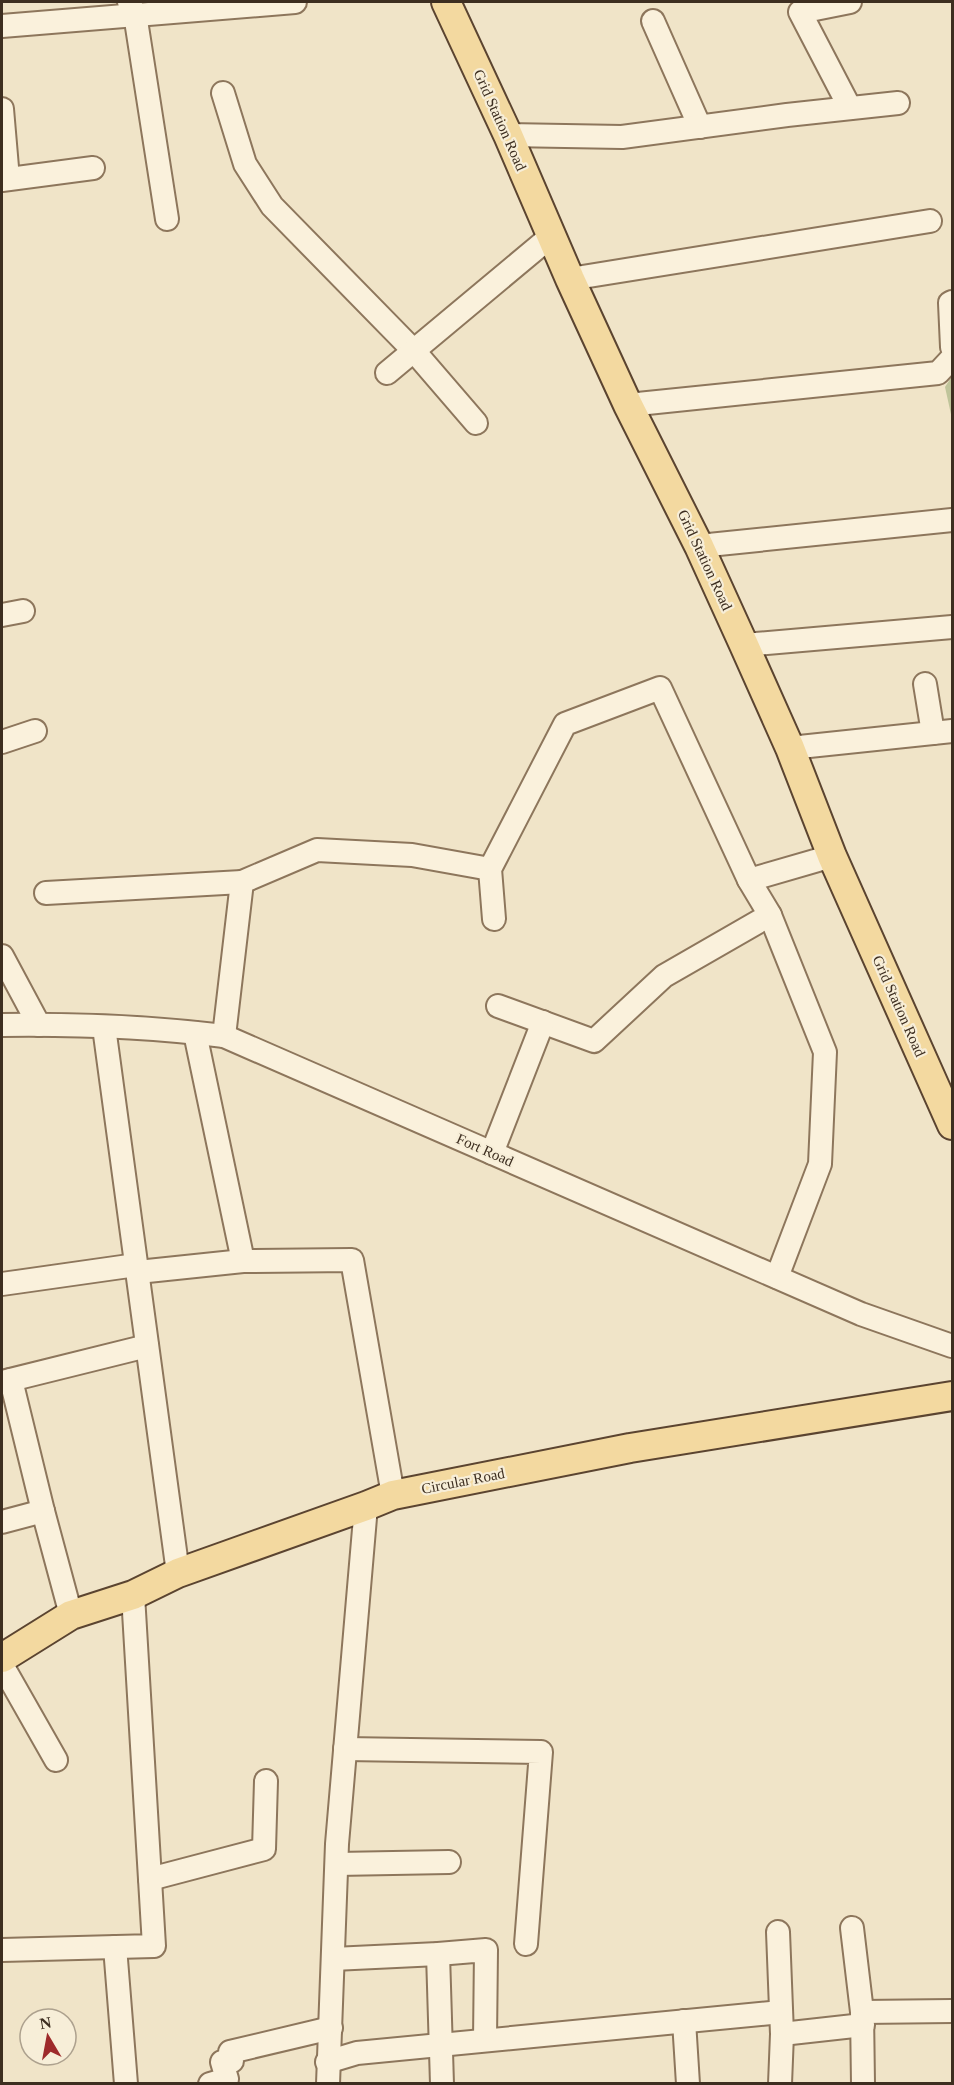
<svg xmlns="http://www.w3.org/2000/svg" width="954" height="2085" viewBox="0 0 954 2085" font-family="Georgia,serif">
	<style>
		.cemetery { fill: #bfc49a }
		.lines { fill: none; stroke-linecap: round; stroke-linejoin: round }
		.minor-casing { stroke: #8d765c; stroke-width: 26 }
		.major-casing { stroke: #5b4430; stroke-width: 32 }
		.minor { stroke: #faf1dc; stroke-width: 22 }
		.major { stroke: #f3d9a0; stroke-width: 28 }
		.labels { text-anchor: middle; dominant-baseline: central; stroke-width: 4.5; stroke-linejoin: round; paint-order: stroke }
		.street-label { font-size: 15px; fill: #3d2e20; stroke: #f7eed8 }
	</style>
	<rect width="100%" height="100%" fill="#f0e4c8"/>
	<polygon class="cemetery" points="952,376 952,419 945,387"/>
	<g class="lines">
		<g class="minor-casing">
			<g id="minor">
				<polyline points="129,2 135,14 167,219"/>
				<polyline points="653,21 700,127"/>
				<polyline points="2,26 295,2"/>
				<polyline points="223,93 245,164 272,206 414,351 476,423"/>
				<polyline points="850,108 800,12 850,2"/>
				<polyline points="2,109 8,179"/>
				<polyline points="508,135 622,137 787,115 898,103"/>
				<polyline points="2,180 93,168"/>
				<polyline points="570,279 930,221"/>
				<polyline points="952,302 950,303 952,347"/>
				<polyline points="387,373 550,237"/>
				<polyline points="628,405 938,373 952,358"/>
				<polyline points="699,546 952,520"/>
				<polyline points="2,615 23,611"/>
				<polyline points="744,645 952,627"/>
				<polyline points="925,684 933,733"/>
				<polyline points="2,742 35,731"/>
				<polyline points="790,748 952,731"/>
				<polyline points="46,893 242,882"/>
				<polyline points="770,915 825,1052 820,1164 777,1277"/>
				<polyline points="494,919 490,869 565,724 660,688 749,880 832,856"/>
				<polyline points="2,956 39,1025"/>
				<polyline points="498,1006 594,1041 664,976 770,915 749,880"/>
				<path d="M2 1025C76 1024 151 1027 224 1036L861 1314 952 1346"/>
				<polyline points="104,1027 178,1573"/>
				<polyline points="195,1033 243,1261"/>
				<polyline points="224,1036 242,882 317,850 412,855 490,869"/>
				<polyline points="492,1153 543,1022"/>
				<polyline points="138,1272 243,1261 352,1260 393,1495"/>
				<polyline points="2,1284 136,1265"/>
				<polyline points="11,1380 43,1511 71,1615"/>
				<polyline points="2,1382 147,1346"/>
				<polyline points="2,1522 43,1511"/>
				<polyline points="2,1665 56,1760"/>
				<polyline points="345,1749 541,1752 526,1944"/>
				<polyline points="337,1864 449,1862"/>
				<polyline points="150,1879 264,1849 266,1781"/>
				<polyline points="852,1928 862,2012"/>
				<polyline points="778,1932 782,2034 780,2084"/>
				<polyline points="115,1947 126,2084"/>
				<polyline points="2,1950 154,1946 133,1595"/>
				<polyline points="438,1954 442,2084"/>
				<polyline points="333,1959 438,1954 486,1950 485,2040"/>
				<polyline points="684,2021 688,2084"/>
				<polyline points="782,2034 863,2025"/>
				<polyline points="327,2062 357,2053 781,2012"/>
				<polyline points="210,2084 227,2079 222,2062 232,2061 230,2052 331,2028"/>
				<polyline points="328,2084 337,1844 366,1506"/>
				<polyline points="863,2084 862,2012 952,2011"/>
			</g>
		</g>
		<g class="major-casing">
			<g id="major">
				<polyline points="446,2 508,135 570,279 628,405 699,546 744,645 790,748 832,856 952,1125"/>
				<polyline points="2,1658 71,1615 133,1595 178,1573 366,1506 393,1495 630,1448 952,1396"/>
			</g>
		</g>
		<use href="#minor" class="minor"/>
		<use href="#major" class="major"/>
	</g>
	<g class="labels">
		<g class="street-label">
			<text transform="translate(500 120) rotate(66)">Grid Station Road</text>
			<text transform="translate(705 560) rotate(65)">Grid Station Road</text>
			<text transform="translate(899 1006) rotate(66)">Grid Station Road</text>
			<text transform="translate(485 1150) rotate(24)">Fort Road</text>
			<text transform="translate(463 1481) rotate(-11)">Circular Road</text>
		</g>
	</g>
	<rect width="954" height="2085" fill="none" stroke="#3d2e20" stroke-width="6"/>
	<g transform="translate(48 2037) rotate(350)"><circle r="28" fill="#f7eed8" stroke="#ada18e" stroke-width="1.5"/>
	<path d="M0-4.5L10 22L0 15L-10 22Z" fill="#9e2a2b"/>
	<text y="-9" font-size="16" font-weight="bold" text-anchor="middle" fill="#3d2e20">N</text>
	</g>
</svg>
